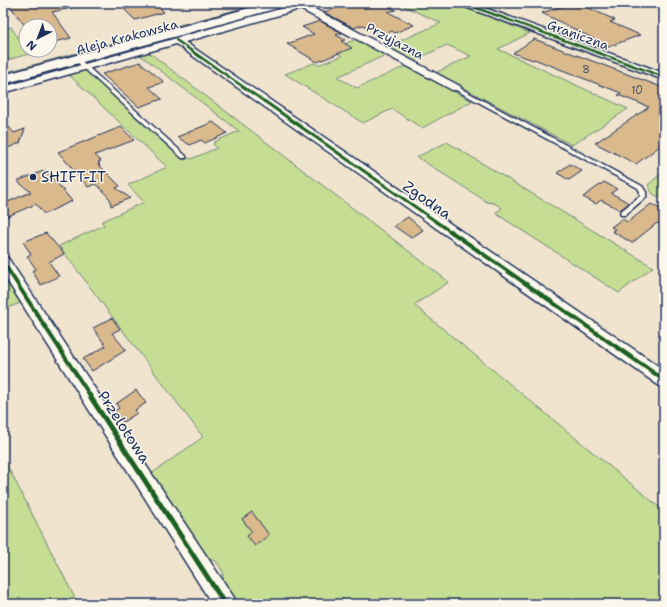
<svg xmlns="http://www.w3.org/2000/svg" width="667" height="607" viewBox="0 0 667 607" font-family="'Shantell Sans',sans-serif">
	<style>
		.green { fill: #c6de93; stroke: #708678 }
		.building { fill: #dab98c; stroke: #1b2f5e }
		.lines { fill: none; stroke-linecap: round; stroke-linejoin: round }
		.lane-casing { stroke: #1b2f5e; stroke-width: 3 }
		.street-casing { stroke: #1b2f5e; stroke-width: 3 }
		.secondary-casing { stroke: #1b2f5e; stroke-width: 3 }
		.lane { fill: #fbf7ec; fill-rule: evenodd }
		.street { fill: #fbf7ec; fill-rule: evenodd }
		.secondary { fill: #fbf7ec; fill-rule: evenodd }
		.cycleway-far3-casing { stroke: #fbf7ec; stroke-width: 4 }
		.cycleway-far2-casing { stroke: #fbf7ec; stroke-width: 5 }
		.cycleway-far1-casing { stroke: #fbf7ec; stroke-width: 6 }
		.cycleway-casing { stroke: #fbf7ec; stroke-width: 8 }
		.cycleway-far3 { stroke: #1b5e20; stroke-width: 2.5 }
		.cycleway-far2 { stroke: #1b5e20; stroke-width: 3 }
		.cycleway-far1 { stroke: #1b5e20; stroke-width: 4 }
		.cycleway { stroke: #1b5e20; stroke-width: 5 }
		.poi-dot { fill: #1b2f5e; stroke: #fbf7ec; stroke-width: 1.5 }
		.labels { text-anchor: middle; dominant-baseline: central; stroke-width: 3; stroke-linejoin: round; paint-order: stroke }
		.far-number-label { font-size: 11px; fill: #4b526a }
		.far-street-label { font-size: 13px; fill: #1b2f5e; stroke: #fbf7ec }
		.poi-label { font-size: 15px; fill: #1b2f5e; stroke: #fbf7ec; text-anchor: start }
		.street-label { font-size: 15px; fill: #1b2f5e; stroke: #fbf7ec }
	</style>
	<rect width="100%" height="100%" fill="#f1e4cf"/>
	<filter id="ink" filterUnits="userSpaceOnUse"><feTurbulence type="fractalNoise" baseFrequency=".025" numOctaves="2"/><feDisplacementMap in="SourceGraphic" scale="8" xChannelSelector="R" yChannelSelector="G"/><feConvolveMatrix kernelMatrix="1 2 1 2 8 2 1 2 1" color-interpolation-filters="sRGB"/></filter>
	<g filter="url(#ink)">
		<g class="green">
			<polygon points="261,3 269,3 3,77 3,73"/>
			<polygon points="397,3 453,3 530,33 498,49 628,109 572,145 435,73 471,56 447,45 417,59 417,64 383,48 441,23"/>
			<polygon points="11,27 29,54 3,61 3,29"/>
			<polygon points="356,39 386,55 337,77 357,88 406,66 472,101 422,128 392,109 363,123 285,74 314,63 318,65 342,56 338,53 351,48 345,44"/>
			<polygon points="147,51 449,282 414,305 664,511 664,604 237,604 223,583 223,572 216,561 207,559 151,474 203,437 59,246 104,225 101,222 144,202 128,185 167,167 68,74 84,69 168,145 183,160 189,158 191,159 217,148 213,144 215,143 214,142 239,131 139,54"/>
			<polygon points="447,142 653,267 619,293 495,213 502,208 494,203 487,202 417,157"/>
			<polygon points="664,171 664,200 653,194 648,185"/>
			<polygon points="3,275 20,303 3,310"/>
			<polygon points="3,457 78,604 3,604"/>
		</g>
		<g class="building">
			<polygon points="8,3 72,3 72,8 52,12 71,38 50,43 50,26 25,26"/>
			<polygon points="150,3 155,3 164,12 135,20 124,9"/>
			<polygon points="352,3 383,3 396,10 388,12 414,25 395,33 392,31 383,35 363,25 354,28 324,12"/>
			<polygon points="578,3 615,20 610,22 640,35 603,49 588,44 596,40 542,13 569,4"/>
			<polygon points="320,21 342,33 336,35 345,40 341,41 352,48 317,62 287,44 314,34 302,27"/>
			<polygon points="534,39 664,88 664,143 636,164 595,143 649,107 618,95 621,93 534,59 533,60 513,53"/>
			<polygon points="140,62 164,82 149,87 162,99 139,107 102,74"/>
			<polygon points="3,120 14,133 25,129 20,143 3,150"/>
			<polygon points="213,122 227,133 205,143 201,140 190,145 177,137"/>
			<polygon points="121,127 134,140 95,155 101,161 98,162 100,164 98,164 120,186 116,188 130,198 111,206 110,199 100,188 95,184 88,187 58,152"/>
			<polygon points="570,164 582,171 569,180 557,173"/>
			<polygon points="46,170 72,201 44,214 36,204 3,218 3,204 31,192 17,181"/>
			<polygon points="604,182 617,189 611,193 629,203 620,210 601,200 596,204 583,197"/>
			<polygon points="651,204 664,211 664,227 657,223 632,243 612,231 615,229 611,227 622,219 628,222"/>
			<polygon points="408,217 423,230 411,238 394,226"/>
			<polygon points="46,233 64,254 49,262 59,276 41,285 32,271 36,269 27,256 31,254 23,242"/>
			<polygon points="112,318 120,329 112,333 126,350 92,371 83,359 106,346 93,328"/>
			<polygon points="136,390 146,403 135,410 137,413 123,422 114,411 119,408 116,404"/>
			<polygon points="252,512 269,535 255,546 247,536 252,532 242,519"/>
		</g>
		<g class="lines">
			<g class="lane-casing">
				<g id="lane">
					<polygon points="78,58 186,156 186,158 182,158 76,61 76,59"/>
					<polygon points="454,87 458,87 642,186 646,192 646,197 625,215 621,215 620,213 621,211 640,196 640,192 638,188 454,89"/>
				</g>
			</g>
			<g class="street-casing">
				<g id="street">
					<polygon points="301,3 315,3 309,6 460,86 461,88 460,90 452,90 300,9 185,42 664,370 664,388 658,385 176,44 3,93 3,87"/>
					<polygon points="459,3 471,3 664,73 664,80 460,5"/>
					<polygon points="3,257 8,258 233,596 237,604 212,604 3,274"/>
				</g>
			</g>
			<g class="secondary-casing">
				<polygon id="secondary" points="267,3 287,3 285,6 3,84 3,75"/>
			</g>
			<use href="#lane" class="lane"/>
			<use href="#street" class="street"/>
			<use href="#secondary" class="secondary"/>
			<g class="cycleway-far3-casing">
				<g id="cycleway-far3">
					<polyline points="463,3 664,77"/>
					<polyline points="176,40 265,102"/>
				</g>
			</g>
			<g class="cycleway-far2-casing">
				<polyline id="cycleway-far2" points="264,101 451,232"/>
			</g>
			<g class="cycleway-far1-casing">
				<g id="cycleway-far1">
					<polyline points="450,231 664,380"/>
					<polyline points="3,262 91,397"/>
				</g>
			</g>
			<g class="cycleway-casing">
				<polyline id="cycleway" points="90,396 225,604"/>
			</g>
			<use href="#cycleway-far3" class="cycleway-far3"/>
			<use href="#cycleway-far2" class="cycleway-far2"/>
			<use href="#cycleway-far1" class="cycleway-far1"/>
			<use href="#cycleway" class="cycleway"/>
		</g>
	</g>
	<circle class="poi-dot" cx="33" cy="177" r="4"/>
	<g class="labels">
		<g class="far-number-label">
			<text x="586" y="69">8</text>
			<text x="637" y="90">10</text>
		</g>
		<g class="far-street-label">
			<text transform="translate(578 35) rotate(20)">Graniczna</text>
			<text transform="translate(127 37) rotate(-15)">Aleja Krakowska</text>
			<text transform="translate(395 41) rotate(28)">Przyjazna</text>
		</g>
		<g class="poi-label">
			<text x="41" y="177">SHIFT-IT</text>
		</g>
		<g class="street-label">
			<text transform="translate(427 200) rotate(35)">Zgodna</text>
			<text transform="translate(124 427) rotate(57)">Przelotowa</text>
		</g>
	</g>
	<rect width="667" height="607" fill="none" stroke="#fbf7ec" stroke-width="16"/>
	<rect x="8" y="8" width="651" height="591" fill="none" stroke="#1b2f5e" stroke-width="1.5" filter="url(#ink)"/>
	<g transform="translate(38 38) rotate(222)"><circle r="19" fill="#fbf7ec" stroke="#a1a7b3"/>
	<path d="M0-3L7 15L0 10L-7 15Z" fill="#1b2f5e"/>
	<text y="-6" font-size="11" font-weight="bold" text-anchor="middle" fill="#1b2f5e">N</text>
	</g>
</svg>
